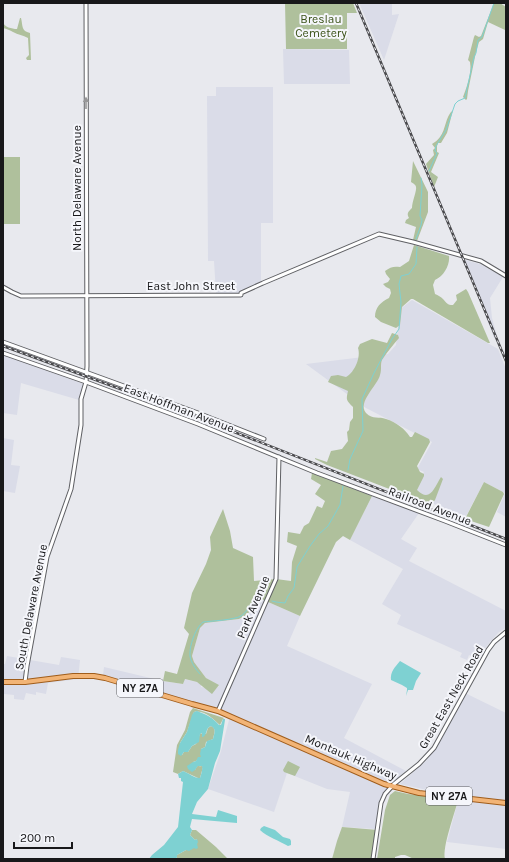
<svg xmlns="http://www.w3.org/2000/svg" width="509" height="862" viewBox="0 0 509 862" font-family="Karla,sans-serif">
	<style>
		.built { fill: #dadce8 }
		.green { fill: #afc09c }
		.water { fill: #7ed1d2 }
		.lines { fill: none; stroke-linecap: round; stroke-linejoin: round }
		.stream { stroke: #7ed1d2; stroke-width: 1 }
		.secondary-casing { stroke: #5f6064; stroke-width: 5 }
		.primary-casing { stroke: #a05d1b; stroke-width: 6 }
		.secondary { stroke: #fff; stroke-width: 3 }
		.primary { stroke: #f2b476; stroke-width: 4 }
		.rail-casing { stroke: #49494c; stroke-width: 2.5 }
		.rail { stroke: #f5f6fb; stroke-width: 1; stroke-dasharray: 3; stroke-linecap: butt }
		.oneway { fill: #979798 }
		.labels { text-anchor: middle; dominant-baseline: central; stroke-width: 4; stroke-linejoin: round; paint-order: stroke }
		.shield { fill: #f5f6fb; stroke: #5a5b5e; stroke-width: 1 }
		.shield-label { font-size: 11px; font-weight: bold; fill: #18181a }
		.park-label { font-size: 12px; fill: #3b5218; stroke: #f5f6fb }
		.street-label { font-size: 12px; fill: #18181a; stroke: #f5f6fb }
	</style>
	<rect width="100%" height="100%" fill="#e8e9ee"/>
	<g class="built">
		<polygon points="359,3 392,3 392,15 399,14 384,60"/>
		<polygon points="283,49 349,50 350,84 284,84"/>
		<polygon points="216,87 273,87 273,223 261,223 261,282 240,293 216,293 214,261 208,261 207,96 216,96"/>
		<polygon points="465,260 480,264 503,277 490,298 492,318 497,336 494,338"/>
		<polygon points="412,300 498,349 506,369 506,517 497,512 505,493 484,482 465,518 412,494 424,472 417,469 432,442 366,408 306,364 388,354 396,345 400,309"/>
		<polygon points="3,355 84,384 79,400 21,383 17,415 3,413"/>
		<polygon points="3,438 14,440 11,465 20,466 15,493 3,491"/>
		<polygon points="372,496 419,513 401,539 417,548 409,561 506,611 506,628 499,632 490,642 484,650 478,660 469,655 467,660 460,657 462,653 397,624 401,615 382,604 403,569 350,540"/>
		<polygon points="259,598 300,616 287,646 372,684 344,738 406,771 386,789 381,798 375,829 342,827 350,792 327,789 287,773 274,812 208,789 221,751 229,720 218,711 209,707 103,675 104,667 163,681 183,684 184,679 201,683 201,687 212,689 216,688 219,686 206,678 194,662 192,656 200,628 205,623 240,619 247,615"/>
		<polygon points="7,656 59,665 61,657 80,660 78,679 48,683 46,694 36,692 36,695 26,693 24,700 14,699 14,695 4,694 3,700 3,664 5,664"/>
		<polygon points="465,693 506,713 506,849 447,842 459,797 400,784 426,761 434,750 440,742"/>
	</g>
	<g class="green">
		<polygon points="285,3 353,3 357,13 347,13 347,49 286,49"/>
		<path d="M494 3H500L506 7V29L505 30 488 22 483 39 479 42 476 52 468 91 467 99 466 100 463 97C467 86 472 73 470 62L468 60 474 37 475 35 479 37 481 36Z"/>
		<path d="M20 18H21C23 26 21 31 30 33L31 60H27L26 58 29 55 28 38C23 35 18 35 13 32 10 30 7 29 3 28V22C4 27 12 29 17 29Z"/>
		<path d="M453 110 447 133 441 143H438L437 146V152L439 153 431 172 438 177 434 187 426 164 434 155 433 150 435 148 432 144C435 142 438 140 440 137 446 129 445 117 453 110Z"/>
		<rect x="3" y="157" width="17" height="67"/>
		<path d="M413 161 428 192V212L417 241 413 240 416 227 405 223 406 220 409 218C406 213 409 211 412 208 412 202 417 190 416 187 416 185 413 183 411 182Z"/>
		<path d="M414 245 449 256C450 265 444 276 435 280L433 285 435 294C438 295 441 297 443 299 447 303 447 305 453 305L457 300 456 295 466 289 468 292 490 343H488L413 299H411L402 307 400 325 396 328 381 322 375 317C375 307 381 302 389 298L391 293 390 289 386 287 383 284 388 282 390 279 386 274 385 271C390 267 394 266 400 267L409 261Z"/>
		<path d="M392 333 398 335 399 338C394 344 387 352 382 360 380 365 382 369 380 375 378 385 357 402 366 413 373 420 379 416 386 419 396 422 405 429 410 437H412L415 432 429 439 430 442 417 466 420 472 424 474V476L417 490C430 503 434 488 441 477L443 479 435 500 431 505 327 465 315 459V458L327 462 331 451 342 449 348 441 347 432 349 430 350 422 353 418V407C346 400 346 400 348 391L328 382 331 376 338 375 346 377C355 372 361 357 358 348L360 344 372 339 387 343Z"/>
		<polygon points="312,473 372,496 350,540 343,536 336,542 300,616 259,598 247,615 239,619 205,623 200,628 192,656 194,662 206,678 219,685 212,694 197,682 185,679 183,684 163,681 165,671 177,674 189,634 184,628 192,593 206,564 211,550 210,537 223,509 230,531 233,548 253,557 254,581 276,579 291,581 292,562 297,546 287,542 288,532 300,534 304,526 309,523 317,506 322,508 325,501 315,494 321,485 311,479"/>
		<polygon points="484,482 503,492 504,494 489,527 465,519"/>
		<path d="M193 708 224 718 223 719 220 725C214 720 204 709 194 712L187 732 180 743 182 755 184 752H188L192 746 196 744 200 734 201 733 202 734H206L208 728 211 726C217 729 214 733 213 739L206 742 205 747 201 749V757L196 761 193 762 195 770C198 764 197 767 202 766L203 767 200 778H198L183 771 178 774 173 772 177 745 185 730 190 712Z"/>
		<polygon points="288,761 300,767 295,776 284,772 283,770"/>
		<path d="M395 791 408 794 458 800C455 813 442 847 445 859H414L405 855H401L395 857V859H377L385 810 390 795Z"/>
		<polygon points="342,827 378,830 373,859 332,859 337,841"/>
		<polygon points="192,830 196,830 216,847 228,859 176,859 177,857 177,855 197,844 197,839 195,840 190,835"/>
	</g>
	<g class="water">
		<path d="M400 661 421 673 416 681 413 690H408L406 696 407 690V688L402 685 391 680C390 672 395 667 400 661Z"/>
		<path d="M197 711C207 715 212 717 219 725H221L223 719H225V720L220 751 215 763 208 789 197 802 192 814 216 817 218 810 237 816V823L192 819 190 827 192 830 190 835 195 840 197 839 198 842 197 844 198 848 196 849 194 848 189 851 186 850 177 855V857L176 859H149L152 855 164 845 178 827 183 782 181 781V778H179L178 774 183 771C189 773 193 778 200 778 201 775 203 769 202 766H198L197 767 195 770 192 772 188 769 187 766 193 762 196 761 198 757H201L200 754 201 749 205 747 207 741 213 739C214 734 217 729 211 726 205 728 208 734 203 737H202V733L200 734 199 742 192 746 188 752H184L181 756 178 754V750L180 743 187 732 192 715 194 712Z"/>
		<path d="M264 826 275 830 283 837 290 839 291 841V845L288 846C280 841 267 837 260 830L261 828Z"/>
	</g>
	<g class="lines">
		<g class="stream">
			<polyline points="429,171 437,153 435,151 436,146 446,130 455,104 458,101 465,98 474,57 476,53 478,40 482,37 494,3"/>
			<polyline points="416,239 421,225 422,220 420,216 422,185 421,178"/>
			<polyline points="348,470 350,459 363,431 362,399 374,373 392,339 399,329 401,302 399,284 401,276 409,274 416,264 417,247"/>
			<polyline points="272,601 276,602 285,603 288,596 294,588 297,567 310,546 319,534 328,526 340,505 343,486"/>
			<path d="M200 674C196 670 193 665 191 660 187 651 195 628 203 622 211 621 234 620 241 616 249 611 251 599 261 597"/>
		</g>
		<g class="secondary-casing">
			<g id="secondary">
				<polyline points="3,287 12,292 21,296 241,295 241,293 263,283 379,234 413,242 481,261 506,276"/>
				<polyline points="3,342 198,413 264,439"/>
				<polyline points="3,353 86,382 198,424 317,473 445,521 506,545"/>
				<polyline points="25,682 27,666 47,557 71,489 81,425 81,399 86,382 87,366 86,3"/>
				<polyline points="218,711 276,579 279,457"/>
				<polyline points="373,859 381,803 385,794 394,784 419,764 434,748 488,650 494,642 506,632"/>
			</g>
		</g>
		<g class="primary-casing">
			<polyline id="primary" points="3,682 25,682 73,676 94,676 105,678 192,704 218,711 384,784 419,793 506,803"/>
		</g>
		<use href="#secondary" class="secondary"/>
		<use href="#primary" class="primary"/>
		<g class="rail-casing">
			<g id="rail">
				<polyline points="356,3 506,361"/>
				<polyline points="3,346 186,413 506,539"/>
			</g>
		</g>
		<use href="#rail" class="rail"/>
	</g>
	<defs><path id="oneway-solid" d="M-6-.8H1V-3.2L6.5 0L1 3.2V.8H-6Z"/></defs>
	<use class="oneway" href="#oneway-solid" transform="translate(86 103) rotate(-90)"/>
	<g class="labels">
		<g class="shield">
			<rect x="117" y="679" width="46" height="18" rx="3"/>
			<rect x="426" y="787" width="46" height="18" rx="3"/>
		</g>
		<g class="shield-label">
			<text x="140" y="688">NY 27A</text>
			<text x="449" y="796">NY 27A</text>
		</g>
		<g class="park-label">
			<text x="321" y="19">Breslau<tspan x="321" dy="14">Cemetery</tspan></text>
		</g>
		<g class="street-label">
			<text transform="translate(77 188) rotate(-90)">North Delaware Avenue</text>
			<text x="191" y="286">East John Street</text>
			<text transform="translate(179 408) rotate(21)">East Hoffman Avenue</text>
			<text transform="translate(430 506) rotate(21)">Railroad Avenue</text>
			<text transform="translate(31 607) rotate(-79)">South Delaware Avenue</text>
			<text transform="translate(253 607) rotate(-67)">Park Avenue</text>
			<text transform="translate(451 697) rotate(-60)">Great East Neck Road</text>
			<text transform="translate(351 757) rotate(23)">Montauk Highway</text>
		</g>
	</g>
	<rect width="509" height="862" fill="none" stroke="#18181a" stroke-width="8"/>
	<path d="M14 842v6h58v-6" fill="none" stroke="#18181a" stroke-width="2"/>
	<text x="20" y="842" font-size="12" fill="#18181a" stroke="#f5f6fb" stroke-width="3" paint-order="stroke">200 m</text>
</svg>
